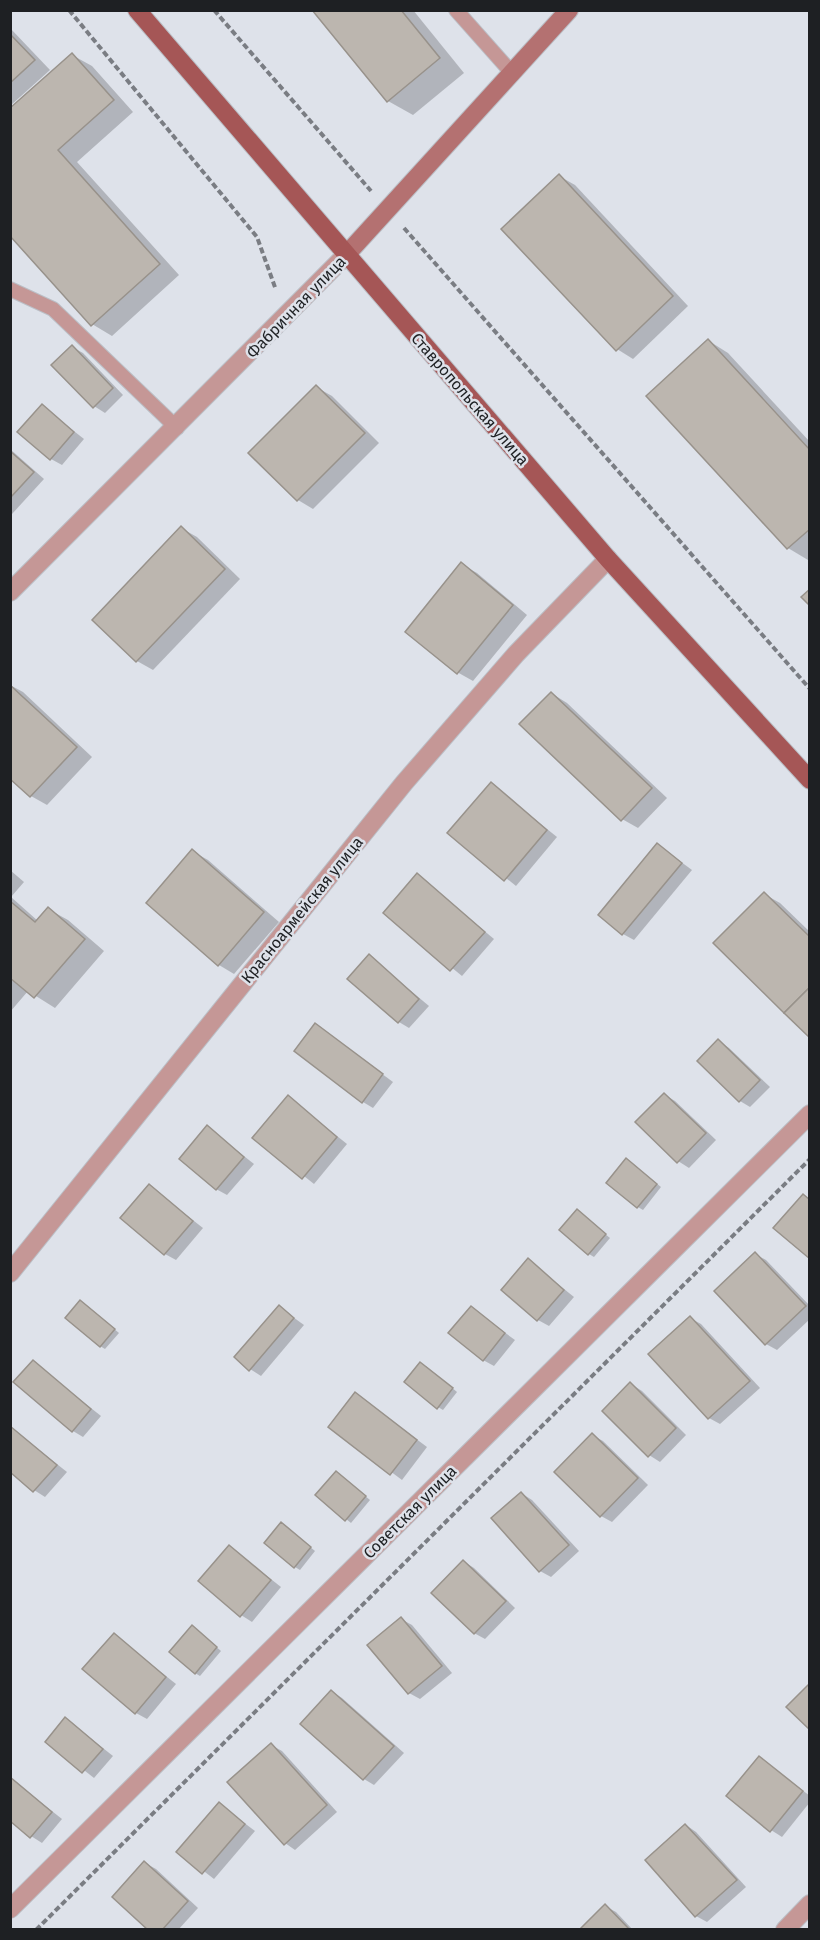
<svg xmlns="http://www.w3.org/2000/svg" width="820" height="1940" viewBox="0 0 820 1940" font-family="'Fira Sans',sans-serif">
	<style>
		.shadow { fill: #0003 }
		.building { fill: #bcb6af; stroke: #98928b; stroke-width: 1.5 }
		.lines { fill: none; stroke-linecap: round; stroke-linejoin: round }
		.lane-casing { stroke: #bbbfc6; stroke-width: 16 }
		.street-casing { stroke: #bbbfc6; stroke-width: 20 }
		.secondary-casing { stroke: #bbbfc6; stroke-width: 20 }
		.primary-casing { stroke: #bbbfc6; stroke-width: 20 }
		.path { stroke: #7a7d83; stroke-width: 4; stroke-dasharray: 6 3; stroke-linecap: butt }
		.lane { stroke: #c59796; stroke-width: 14 }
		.street { stroke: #c59796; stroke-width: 18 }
		.secondary { stroke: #b47171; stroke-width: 18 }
		.primary { stroke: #a55656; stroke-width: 18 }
		.labels { text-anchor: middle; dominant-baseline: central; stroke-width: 5; stroke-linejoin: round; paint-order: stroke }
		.street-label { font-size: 16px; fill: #1e2023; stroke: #dee2ea }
	</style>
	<rect width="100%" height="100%" fill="#dee2ea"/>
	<g class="shadow">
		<polygon points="314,10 413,10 464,73 413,115 388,101"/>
		<polygon points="10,28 50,70 10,106"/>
		<polygon points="72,55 92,66 133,112 77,162 179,275 112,336 92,324 10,234"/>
		<polygon points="559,176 575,185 688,306 633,359 617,349"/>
		<polygon points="709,341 728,353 810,442 808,560 788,548"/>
		<polygon points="72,347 83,353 123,395 105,413 94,406"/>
		<polygon points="316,387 332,396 379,443 313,509 298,500"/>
		<polygon points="42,406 84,439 62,465 51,459"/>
		<polygon points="10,449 44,479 12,514 10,513"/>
		<polygon points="181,528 197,537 240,579 153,670 137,661"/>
		<polygon points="461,564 477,573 527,615 473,681 457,672"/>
		<polygon points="10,685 23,692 92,757 47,805 31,796 10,777"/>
		<polygon points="551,693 567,703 667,798 638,828 622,819"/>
		<polygon points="491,784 557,837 516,886 450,833"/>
		<polygon points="658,845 692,870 634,940 623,934"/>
		<polygon points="192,851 208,860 279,922 234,974 219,965"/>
		<polygon points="10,870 24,882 11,897 38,921 48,909 68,920 104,951 55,1008 28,991 10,1012"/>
		<polygon points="417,875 494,939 462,976 385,913"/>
		<polygon points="764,894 780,903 810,932 810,1036"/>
		<polygon points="369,956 429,1006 409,1028 399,1022"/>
		<polygon points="316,1025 393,1082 373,1108 363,1102"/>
		<polygon points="719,1041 729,1048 770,1087 750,1107 740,1101"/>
		<polygon points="665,1095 675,1101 716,1140 689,1168 678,1161"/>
		<polygon points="288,1097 347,1144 314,1184 255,1137"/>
		<polygon points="207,1127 254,1164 227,1195 216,1189"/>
		<polygon points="631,1163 661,1187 643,1210 638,1207"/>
		<polygon points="149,1186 203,1228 176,1260 165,1254"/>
		<polygon points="577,1211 610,1238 594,1257 589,1254"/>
		<polygon points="755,1254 766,1260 810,1306 810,1319 777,1350 766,1344"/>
		<polygon points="528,1260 574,1297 549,1326 538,1320"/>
		<polygon points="86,1305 119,1333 105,1349 100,1346"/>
		<polygon points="279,1307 304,1325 261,1376 250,1369"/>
		<polygon points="471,1308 515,1340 494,1366 483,1360"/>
		<polygon points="690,1318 701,1324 760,1388 720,1424 709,1418 650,1354"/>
		<polygon points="33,1362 101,1416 83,1437 73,1431"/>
		<polygon points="426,1366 457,1392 443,1410 438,1407"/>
		<polygon points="631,1384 642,1391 686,1435 660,1462 649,1455"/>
		<polygon points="356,1394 427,1447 402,1480 330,1426"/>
		<polygon points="10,1427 67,1472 45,1497 34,1490"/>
		<polygon points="592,1435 603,1441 648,1485 612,1522 601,1516"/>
		<polygon points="341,1476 370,1500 351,1523 317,1495"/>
		<polygon points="521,1493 532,1500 579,1551 551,1577 540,1571"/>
		<polygon points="286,1527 315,1551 300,1570 295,1567"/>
		<polygon points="230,1547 281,1587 252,1622 241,1615"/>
		<polygon points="463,1561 474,1568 515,1608 485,1639 474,1633"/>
		<polygon points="401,1619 412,1625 452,1673 420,1699 409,1693"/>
		<polygon points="197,1630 221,1651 200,1676 195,1673"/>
		<polygon points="114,1635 176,1684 147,1719 136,1713"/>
		<polygon points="331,1691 342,1698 404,1753 374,1785 364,1779"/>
		<polygon points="66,1719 113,1756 94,1778 47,1741"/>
		<polygon points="271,1745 282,1751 337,1812 295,1850 285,1843"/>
		<polygon points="759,1757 810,1796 810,1802 782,1837 771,1830"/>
		<polygon points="10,1778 62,1819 42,1843 31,1836"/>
		<polygon points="219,1804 255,1831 214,1879 179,1852"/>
		<polygon points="686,1825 696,1832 746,1887 707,1922 696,1916"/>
		<polygon points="145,1863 156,1869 198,1908 178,1930 150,1930"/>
		<polygon points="605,1906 616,1912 633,1930 581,1930"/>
	</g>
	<g class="building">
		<polygon points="312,10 401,10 440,58 387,102"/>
		<polygon points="10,34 35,60 10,83"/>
		<polygon points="72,53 114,100 58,150 160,264 91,326 10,236 10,108"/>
		<polygon points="559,174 673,296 616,351 501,229"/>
		<polygon points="708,339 810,450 810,529 787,549 646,396"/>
		<polygon points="72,345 113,388 93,408 51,365"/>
		<polygon points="316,385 365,433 297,501 248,453"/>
		<polygon points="42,404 74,432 50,460 17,432"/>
		<polygon points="10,451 34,472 10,498"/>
		<polygon points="181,526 225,569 136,662 92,620"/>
		<polygon points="461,562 513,605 457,674 405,632"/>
		<polygon points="810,589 810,606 801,597"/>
		<polygon points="10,685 77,747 30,797 10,779"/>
		<polygon points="551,692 652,788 621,821 519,724"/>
		<polygon points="491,782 547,830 504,881 447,833"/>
		<polygon points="657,843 682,863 622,935 598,915"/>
		<polygon points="192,849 264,912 218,966 146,903"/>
		<polygon points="417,873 485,932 450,971 383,913"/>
		<polygon points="764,892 810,937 810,987 784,1013 713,943"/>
		<polygon points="10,901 35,922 48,907 85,939 34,998 10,978"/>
		<polygon points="369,954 419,999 398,1023 347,979"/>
		<polygon points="810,987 810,1038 784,1013"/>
		<polygon points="315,1023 383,1074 362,1103 294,1051"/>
		<polygon points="718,1039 760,1080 739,1102 697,1061"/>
		<polygon points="664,1093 706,1133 677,1163 635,1122"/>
		<polygon points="288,1095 337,1137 302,1179 252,1138"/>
		<polygon points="207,1125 244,1157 216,1190 179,1159"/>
		<polygon points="626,1158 657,1184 637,1208 606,1183"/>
		<polygon points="149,1184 193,1221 164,1255 120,1218"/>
		<polygon points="803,1194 810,1200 810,1259 773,1228"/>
		<polygon points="577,1209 606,1234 588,1255 559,1230"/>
		<polygon points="755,1252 806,1306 765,1345 714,1291"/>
		<polygon points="528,1258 564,1290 537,1321 501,1290"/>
		<polygon points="80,1300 115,1329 100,1347 65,1318"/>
		<polygon points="279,1305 294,1318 249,1371 234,1357"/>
		<polygon points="471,1306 505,1333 483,1361 448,1333"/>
		<polygon points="690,1316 750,1381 708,1419 648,1354"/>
		<polygon points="33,1360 91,1409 72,1432 13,1382"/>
		<polygon points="420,1362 453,1388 437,1409 404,1382"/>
		<polygon points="630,1382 676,1428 648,1457 602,1411"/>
		<polygon points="355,1392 417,1440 390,1475 328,1427"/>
		<polygon points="10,1426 57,1465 33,1492 10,1472"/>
		<polygon points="592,1433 638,1478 600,1517 554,1472"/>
		<polygon points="336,1471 366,1496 345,1521 315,1495"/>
		<polygon points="521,1492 569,1545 539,1572 491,1518"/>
		<polygon points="281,1522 311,1547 294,1568 264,1543"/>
		<polygon points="229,1545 271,1580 240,1617 198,1581"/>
		<polygon points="463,1560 506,1601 474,1634 431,1593"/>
		<polygon points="401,1617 442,1666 408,1694 367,1645"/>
		<polygon points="192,1625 217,1647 195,1674 169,1652"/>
		<polygon points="114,1633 166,1677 135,1714 82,1669"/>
		<polygon points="810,1683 810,1730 786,1707"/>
		<polygon points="331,1690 394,1746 363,1780 300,1724"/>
		<polygon points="65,1717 103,1749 82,1773 45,1742"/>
		<polygon points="271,1743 327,1805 284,1845 227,1782"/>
		<polygon points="759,1756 803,1791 770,1832 726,1796"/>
		<polygon points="10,1777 52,1812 30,1838 10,1821"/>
		<polygon points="219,1802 245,1824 202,1874 176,1852"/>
		<polygon points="685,1824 737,1880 695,1917 645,1860"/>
		<polygon points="144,1861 188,1901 162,1930 148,1930 112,1897"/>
		<polygon points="605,1904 630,1930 579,1930"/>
	</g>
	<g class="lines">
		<g class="lane-casing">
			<g id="lane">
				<polyline points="456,10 512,73"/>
				<polyline points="10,289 53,309 177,428"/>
			</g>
		</g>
		<g class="street-casing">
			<g id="street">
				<polyline points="10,592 346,255"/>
				<polyline points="10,1273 404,783 516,654 608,559"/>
				<polyline points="10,1909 810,1114"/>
				<polyline points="785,1930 810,1904"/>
			</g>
		</g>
		<g class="secondary-casing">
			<polyline id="secondary" points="346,255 569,10"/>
		</g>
		<g class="primary-casing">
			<polyline id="primary" points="137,10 608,559 810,780"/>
		</g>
		<g class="path">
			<polyline points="69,10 257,237 276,290"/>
			<polyline points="214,10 371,191"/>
			<polyline points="404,228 810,689"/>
			<polyline points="36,1930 810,1159"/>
		</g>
		<use href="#lane" class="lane"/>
		<use href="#street" class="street"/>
		<use href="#secondary" class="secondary"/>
		<use href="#primary" class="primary"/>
	</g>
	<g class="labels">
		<g class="street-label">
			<text transform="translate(296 307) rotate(-46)">Фабричная улица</text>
			<text transform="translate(470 399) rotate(49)">Ставропольская улица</text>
			<text transform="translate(302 910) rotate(-51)">Красноармейская улица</text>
			<text transform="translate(410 1512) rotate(-45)">Советская улица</text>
		</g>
	</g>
	<rect width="820" height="1940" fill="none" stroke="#1e2023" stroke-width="24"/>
</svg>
